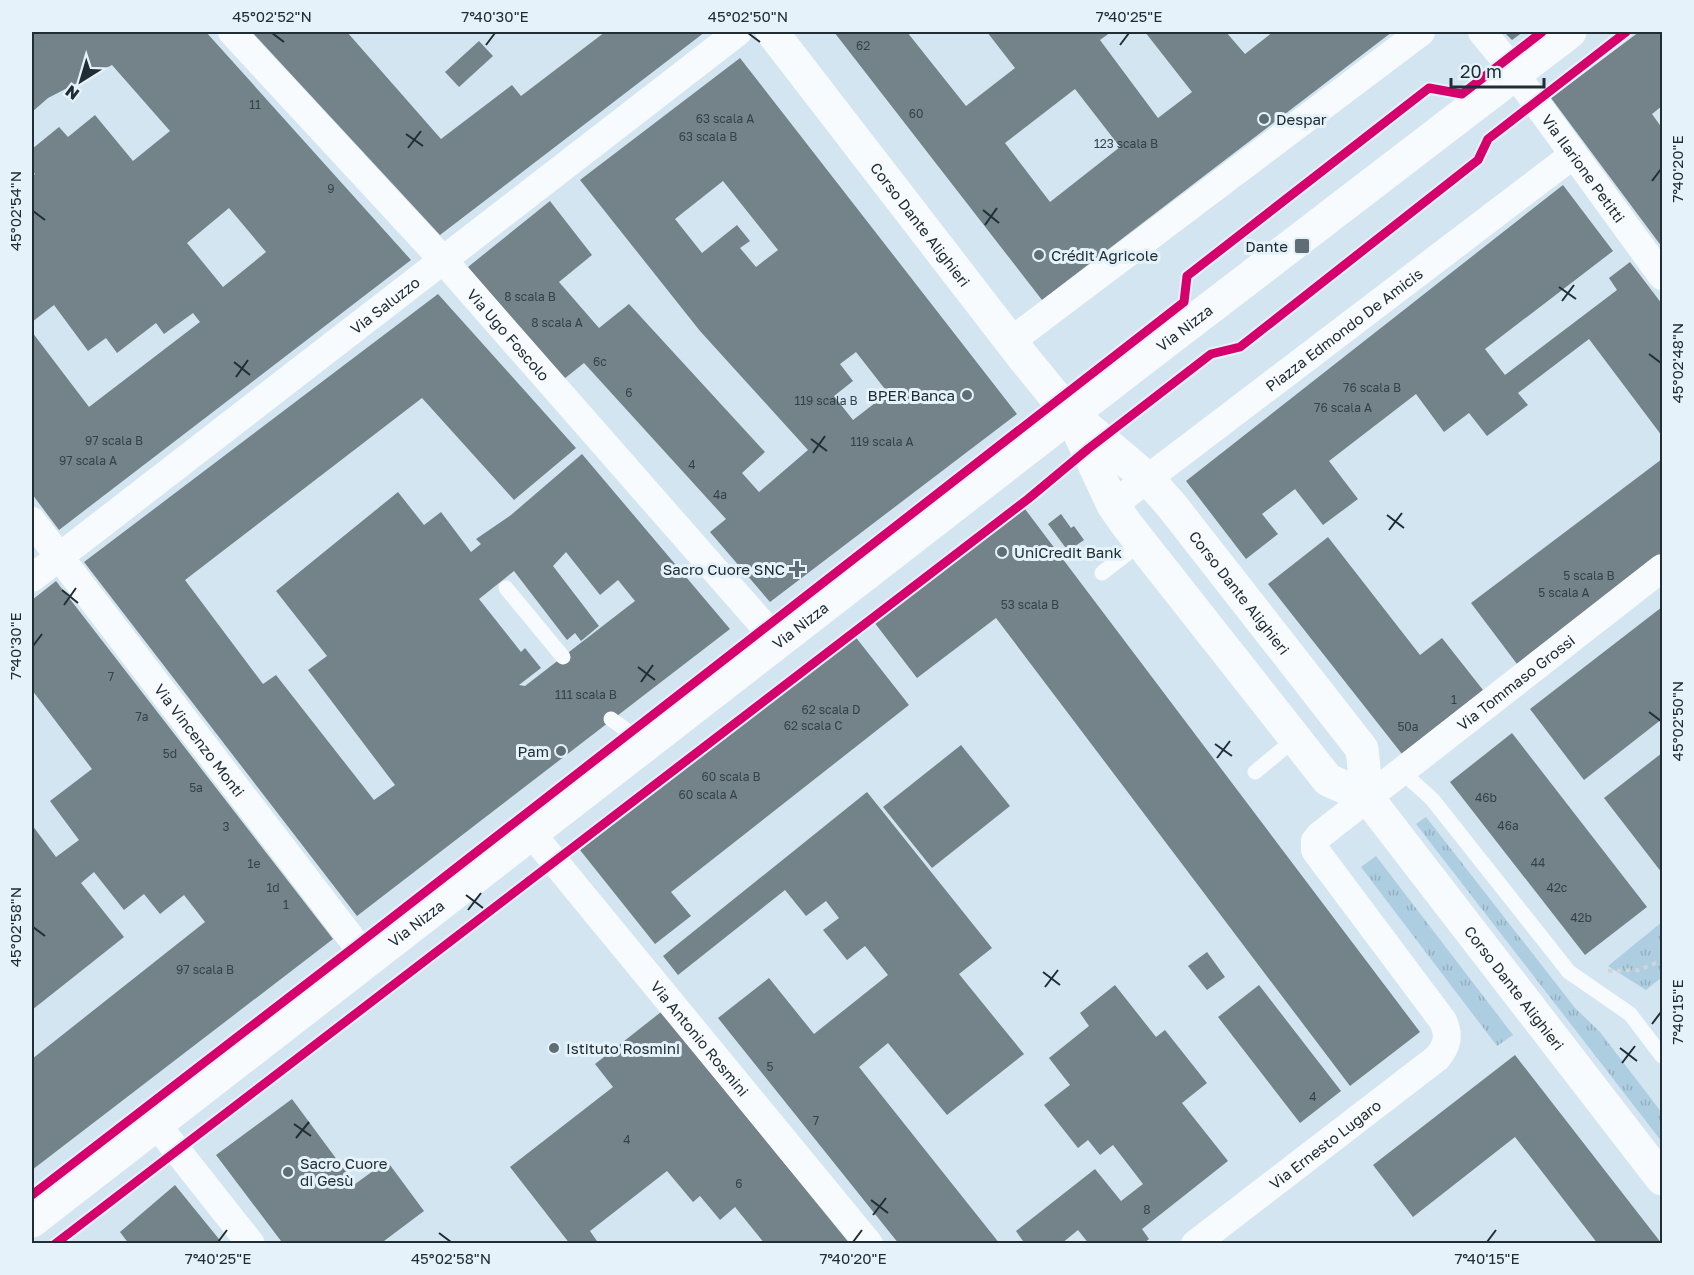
<svg xmlns="http://www.w3.org/2000/svg" width="1694" height="1275" viewBox="0 0 1694 1275" font-family="'Golos Text',sans-serif">
	<style>
		.grass { fill: url(#grass-tufts) }
		.building { fill: #738389; fill-rule: evenodd }
		.lines { fill: none; stroke-linecap: round; stroke-linejoin: round }
		.path { stroke: #cfd4d6; stroke-width: 4; stroke-dasharray: 4.5 4.5; stroke-linecap: butt }
		.lane { stroke: #f8fbfd; stroke-width: 15 }
		.street { stroke: #f8fbfd; stroke-width: 28 }
		.secondary { stroke: #f8fbfd; stroke-width: 33 }
		.cycleway-casing { stroke: #e5f2fa; stroke-width: 13 }
		.cycleway { stroke: #d6006c; stroke-width: 9 }
		.ticks { fill: none; stroke: #202d34; stroke-width: 2 }
		.poi-dot { fill: #5f6d76; stroke: #e5f2fa; stroke-width: 2 }
		.labels { text-anchor: middle; dominant-baseline: central; stroke-width: 6; stroke-linejoin: round; paint-order: stroke }
		.number-label { font-size: 12px; fill: #354249 }
		.poi-label { font-size: 15px; fill: #202d34; stroke: #e5f2fa; text-anchor: start }
		.street-label { font-size: 15px; fill: #202d34; stroke: #e5f2fa }
		.neatline { fill: none; stroke: #202d34; stroke-width: 2 }
		.ticks-label { font-size: 15px; text-anchor: middle; fill: #202d34 }
	</style>
	<defs>
		<pattern id="grass-tufts" width="24" height="20" patternUnits="userSpaceOnUse" patternTransform="scale(1.5)"><rect width="24" height="20" fill="#adcde1"/><path d="M3 7l-1-3M5 7V3M7 7l1-3M15 17l-1-3M17 17v-4M19 17l1-3" fill="none" stroke="#95b0c2"/></pattern>
	</defs>
	<rect width="100%" height="100%" fill="#d3e5f0"/>
	<g class="grass">
		<polygon points="1426,817 1575,1008 1600,1032 1662,1113 1662,1142 1416,824"/>
		<polygon points="1376,856 1513,1035 1497,1046 1361,867"/>
		<polygon points="1662,922 1662,977 1646,990 1608,966"/>
	</g>
	<g class="building">
		<path d="M32 32H206L411 260 59 530 32 494V332L89 407 200 322 193 313 164 334 156 323 117 353 106 338 88 351 54 305 32 322V177L35 174 32 170V149L59 127 68 137 95 115 133 161 170 131 112 65 48 98 32 112ZM229 208 266 252 223 287 187 243Z"/>
		<polygon points="252,32 347,32 441,139 512,85 521,96 605,32 705,32 440,235"/>
		<path d="M834 32H907L966 106 1015 68 987 32H1111L1100 40 1158 118 1192 92 1145 32H1226L1245 54 1273 32H1392L1042 300ZM1075 89 1120 147 1050 202 1005 143Z"/>
		<polygon points="1504,32 1523,32 1512,40"/>
		<polygon points="1639,32 1662,32 1662,106 1652,114 1662,128 1662,247 1551,98"/>
		<polygon points="479,41 493,56 459,87 445,72"/>
		<path d="M740 58 1017 414 770 602 710 532 726 519 584 363 564 379 468 267 550 201 592 255 559 282 599 328 629 304 765 452 742 473 759 492 808 450 700 331 580 180ZM723 181 778 250 756 267 740 248 750 241 737 225 702 253 675 219ZM856 352 888 393 853 420 834 396 853 381 840 364Z"/>
		<polygon points="1563,185 1613,251 1485,349 1505,375 1617,290 1609,278 1630,262 1662,304 1662,436 1589,339 1518,393 1528,405 1487,436 1469,413 1444,432 1416,394 1329,461 1358,499 1323,525 1295,489 1262,514 1278,534 1246,559 1186,481"/>
		<path d="M438 294 576 448 514 500 422 398 185 580 263 684 276 675 374 800 395 785 308 670 327 656 276 591 398 492 424 525 441 512 471 552 481 544 476 539 511 515 582 454 730 629 357 916 84 562ZM566 552 600 595 618 580 635 601 525 686 519 685 541 668 525 648 521 652 479 599 514 571 567 640 575 633 581 641 599 626 553 566Z"/>
		<polygon points="1662,459 1662,554 1517,664 1471,603"/>
		<polygon points="1025,509 1420,1032 1350,1086 996,618 917,678 874,622"/>
		<polygon points="1061,514 1071,528 1074,526 1084,540 1068,551 1048,524"/>
		<polygon points="1328,537 1420,655 1442,638 1483,690 1402,754 1268,584"/>
		<polygon points="56,581 333,939 32,1170 32,1059 205,922 184,895 160,914 144,894 124,910 94,872 81,883 124,937 32,1010 32,825 56,857 79,840 50,801 92,769 32,690 32,600"/>
		<polygon points="1662,607 1662,719 1584,780 1530,709"/>
		<polygon points="854,635 909,705 671,892 691,916 655,944 580,850"/>
		<polygon points="1512,733 1647,907 1585,955 1450,782"/>
		<polygon points="961,745 1010,806 932,868 883,807"/>
		<polygon points="1662,753 1662,873 1604,798"/>
		<polygon points="867,792 992,948 959,974 1024,1054 947,1115 888,1043 859,1067 1000,1244 899,1244 718,1018 769,978 814,1034 888,975 865,946 847,960 823,930 839,918 826,901 806,916 785,890 678,975 663,956"/>
		<polygon points="1207,952 1225,977 1207,990 1188,966"/>
		<polygon points="1115,985 1156,1037 1165,1030 1207,1083 1182,1103 1228,1161 1142,1229 1149,1239 1143,1244 1089,1244 1078,1230 1061,1244 1025,1244 1016,1231 1095,1169 1121,1201 1143,1184 1113,1145 1100,1155 1088,1140 1078,1148 1044,1105 1070,1085 1049,1058 1089,1026 1080,1013"/>
		<polygon points="1259,985 1341,1091 1300,1123 1218,1017"/>
		<polygon points="661,1012 850,1244 765,1244 735,1207 720,1220 700,1196 693,1202 667,1171 590,1231 599,1244 570,1244 510,1167 613,1087 595,1064"/>
		<polygon points="1515,1055 1662,1244 1598,1244 1515,1137 1413,1217 1373,1165"/>
		<polygon points="292,1099 355,1184 387,1161 424,1211 380,1244 278,1244 281,1241 216,1155"/>
		<polygon points="175,1185 223,1244 129,1244 120,1232"/>
	</g>
	<g class="lines">
		<polyline class="path" points="1608,971 1639,970 1656,963 1662,964"/>
		<g class="lane">
			<polyline points="1102,573 1142,542"/>
			<polyline points="506,588 563,657"/>
			<polyline points="611,719 629,732 642,747"/>
			<polyline points="1401,771 1432,799 1569,972 1630,1014 1662,1056"/>
			<polyline points="1255,772 1295,739"/>
		</g>
		<g class="street">
			<path id="s1" d="M232 32 443 260 778 642"/>
			<path id="s2" d="M1482 32 1505 60 1662 276"/>
			<polyline points="1011,341 1421,32"/>
			<path id="s3" d="M1113 505 1573 155"/>
			<path id="s4" d="M32 521 368 960"/>
			<path id="s5" d="M32 578 738 32"/>
			<path id="s6" d="M531 833 869 1244"/>
			<polyline points="156,1124 251,1244"/>
			<path id="s7" d="M1195 1244 1437 1058C1447 1046 1450 1036 1443 1021L1315 850V841L1320 835 1662 568"/>
		</g>
		<g class="secondary">
			<path id="s8" d="M772 32 1022 356 1066 410 1148 479 1172 506 1362 749 1367 797"/>
			<path id="s9" d="M1076 426 1113 505 1127 525 1328 780 1367 797 1662 1179"/>
			<path id="s10" d="M32 1221 1129 370 1570 32"/>
		</g>
		<g class="cycleway-casing">
			<g id="cycleway">
				<polyline points="32,1195 357,945 1184,302 1187,276 1429,88 1462,94 1542,32"/>
				<polyline points="55,1244 1028,499 1088,449 1211,354 1240,347 1478,160 1488,139 1626,32"/>
			</g>
		</g>
		<use href="#cycleway" class="cycleway"/>
	</g>
	<path class="ticks" d="M272 33 284 42M748 33 760 42M486 45 495 33M1120 45 1129 33M406 134 423 146M408 148 421 131M1652 181 1661 169M983 210 999 223M33 211 45 220M985 225 997 208M1559 287 1576 299M1562 301 1574 285M1649 354 1661 363M234 362 250 375M236 377 248 360M811 439 827 451M813 453 825 436M1387 515 1404 528M1389 530 1402 513M62 590 78 603M64 605 76 588M33 646 42 634M638 667 655 680M641 682 653 665M1649 712 1661 721M1215 744 1232 756M1217 758 1230 741M466 895 483 908M468 910 481 893M33 927 45 936M1043 972 1060 985M1045 987 1058 970M1652 1024 1661 1012M1620 1048 1637 1061M1622 1063 1635 1046M294 1124 311 1136M296 1138 309 1122M871 1200 888 1213M873 1215 886 1198M439 1233 451 1242M218 1242 227 1230M853 1242 862 1230M1487 1242 1496 1230"/>
	<g class="poi-dot">
		<circle cx="1264" cy="119" r="6"/>
		<rect x="1294" y="238" width="16" height="16" rx="3"/>
		<circle cx="1039" cy="255" r="6"/>
		<circle cx="967" cy="395" r="6"/>
		<circle cx="1002" cy="552" r="6"/>
		<path d="M794 560h6v6h6v6h-6v6h-6v-6h-6v-6h6z"/>
		<circle cx="561" cy="751" r="6"/>
		<circle cx="554" cy="1048" r="6"/>
		<circle cx="288" cy="1172" r="6"/>
	</g>
	<g class="labels">
		<g class="number-label">
			<text x="863" y="45">62</text>
			<text x="255" y="104">11</text>
			<text x="916" y="113">60</text>
			<text x="725" y="118">63 scala A</text>
			<text x="708" y="136">63 scala B</text>
			<text x="1126" y="143">123 scala B</text>
			<text x="331" y="188">9</text>
			<text x="530" y="296">8 scala B</text>
			<text x="557" y="322">8 scala A</text>
			<text x="600" y="361">6c</text>
			<text x="1372" y="387">76 scala B</text>
			<text x="629" y="392">6</text>
			<text x="826" y="400">119 scala B</text>
			<text x="1343" y="407">76 scala A</text>
			<text x="114" y="440">97 scala B</text>
			<text x="882" y="441">119 scala A</text>
			<text x="88" y="460">97 scala A</text>
			<text x="692" y="464">4</text>
			<text x="720" y="494">4a</text>
			<text x="1589" y="575">5 scala B</text>
			<text x="1564" y="592">5 scala A</text>
			<text x="1030" y="604">53 scala B</text>
			<text x="111" y="676">7</text>
			<text x="586" y="694">111 scala B</text>
			<text x="1454" y="699">1</text>
			<text x="831" y="709">62 scala D</text>
			<text x="142" y="716">7a</text>
			<text x="813" y="725">62 scala C</text>
			<text x="1408" y="726">50a</text>
			<text x="170" y="753">5d</text>
			<text x="731" y="776">60 scala B</text>
			<text x="196" y="787">5a</text>
			<text x="708" y="794">60 scala A</text>
			<text x="1486" y="797">46b</text>
			<text x="1508" y="825">46a</text>
			<text x="226" y="826">3</text>
			<text x="1538" y="862">44</text>
			<text x="254" y="863">1e</text>
			<text x="273" y="887">1d</text>
			<text x="1557" y="887">42c</text>
			<text x="286" y="904">1</text>
			<text x="1581" y="917">42b</text>
			<text x="205" y="969">97 scala B</text>
			<text x="770" y="1066">5</text>
			<text x="1313" y="1096">4</text>
			<text x="816" y="1120">7</text>
			<text x="627" y="1139">4</text>
			<text x="739" y="1183">6</text>
			<text x="1147" y="1209">8</text>
		</g>
		<g class="poi-label">
			<text x="1276" y="119">Despar</text>
			<text x="1288" y="246" text-anchor="end">Dante</text>
			<text x="1051" y="255">Crédit Agricole</text>
			<text x="955" y="395" text-anchor="end">BPER Banca</text>
			<text x="1014" y="552">UniCredit Bank</text>
			<text x="785" y="569" text-anchor="end">Sacro Cuore SNC</text>
			<text x="549" y="751" text-anchor="end">Pam</text>
			<text x="566" y="1048">Istituto Rosmini</text>
			<text x="300" y="1163">Sacro Cuore<tspan x="300" dy="17">di Gesù</tspan></text>
		</g>
		<g class="street-label">
			<text stroke="none"><textPath href="#s2" startOffset="170">Via Ilarione Petitti</textPath></text>
			<text stroke="none"><textPath href="#s8" startOffset="243">Corso Dante Alighieri</textPath></text>
			<text stroke="none"><textPath href="#s5" startOffset="446">Via Saluzzo</textPath></text>
			<text stroke="none"><textPath href="#s10" startOffset="1458">Via Nizza</textPath></text>
			<text stroke="none"><textPath href="#s3" startOffset="290">Piazza Edmondo De Amicis</textPath></text>
			<text stroke="none"><textPath href="#s1" startOffset="410">Via Ugo Foscolo</textPath></text>
			<text stroke="none"><textPath href="#s8" startOffset="732">Corso Dante Alighieri</textPath></text>
			<text stroke="none"><textPath href="#s10" startOffset="972">Via Nizza</textPath></text>
			<text stroke="none"><textPath href="#s7" startOffset="824">Via Tommaso Grossi</textPath></text>
			<text stroke="none"><textPath href="#s4" startOffset="276">Via Vincenzo Monti</textPath></text>
			<text stroke="none"><textPath href="#s10" startOffset="486">Via Nizza</textPath></text>
			<text stroke="none"><textPath href="#s9" startOffset="720">Corso Dante Alighieri</textPath></text>
			<text stroke="none"><textPath href="#s6" startOffset="266">Via Antonio Rosmini</textPath></text>
			<text stroke="none"><textPath href="#s7" startOffset="164">Via Ernesto Lugaro</textPath></text>
		</g>
	</g>
	<rect width="1694" height="1275" fill="none" stroke="#e5f2fa" stroke-width="66"/>
	<g transform="translate(81 81) rotate(217)" stroke="#e5f2fa" stroke-width="4.5" paint-order="stroke">
	<path d="M0-4.5L10 22L0 15L-10 22Z" fill="#202d34"/>
	<text y="-9" font-size="16" font-weight="bold" text-anchor="middle" fill="#202d34">N</text>
	</g>
	<path d="M1451 78v9h93v-9" fill="none" stroke="#202d34" stroke-width="3"/>
	<text x="1460" y="78" font-size="18" fill="#202d34" stroke="#e5f2fa" stroke-width="4.5" paint-order="stroke">20 m</text>
	<rect x="33" y="33" width="1628" height="1209" class="neatline"/>
	<g class="ticks-label">
		<text x="272" y="22">45°02'52"N</text>
		<text x="495" y="22">7°40'30"E</text>
		<text x="748" y="22">45°02'50"N</text>
		<text x="1129" y="22">7°40'25"E</text>
		<text transform="translate(1678 169) rotate(-90)" y="5">7°40'20"E</text>
		<text transform="translate(16 211) rotate(-90)" y="5">45°02'54"N</text>
		<text transform="translate(1678 363) rotate(-90)" y="5">45°02'48"N</text>
		<text transform="translate(16 646) rotate(-90)" y="5">7°40'30"E</text>
		<text transform="translate(1678 721) rotate(-90)" y="5">45°02'50"N</text>
		<text transform="translate(16 927) rotate(-90)" y="5">45°02'58"N</text>
		<text transform="translate(1678 1012) rotate(-90)" y="5">7°40'15"E</text>
		<text x="218" y="1264">7°40'25"E</text>
		<text x="451" y="1264">45°02'58"N</text>
		<text x="853" y="1264">7°40'20"E</text>
		<text x="1487" y="1264">7°40'15"E</text>
	</g>
</svg>
